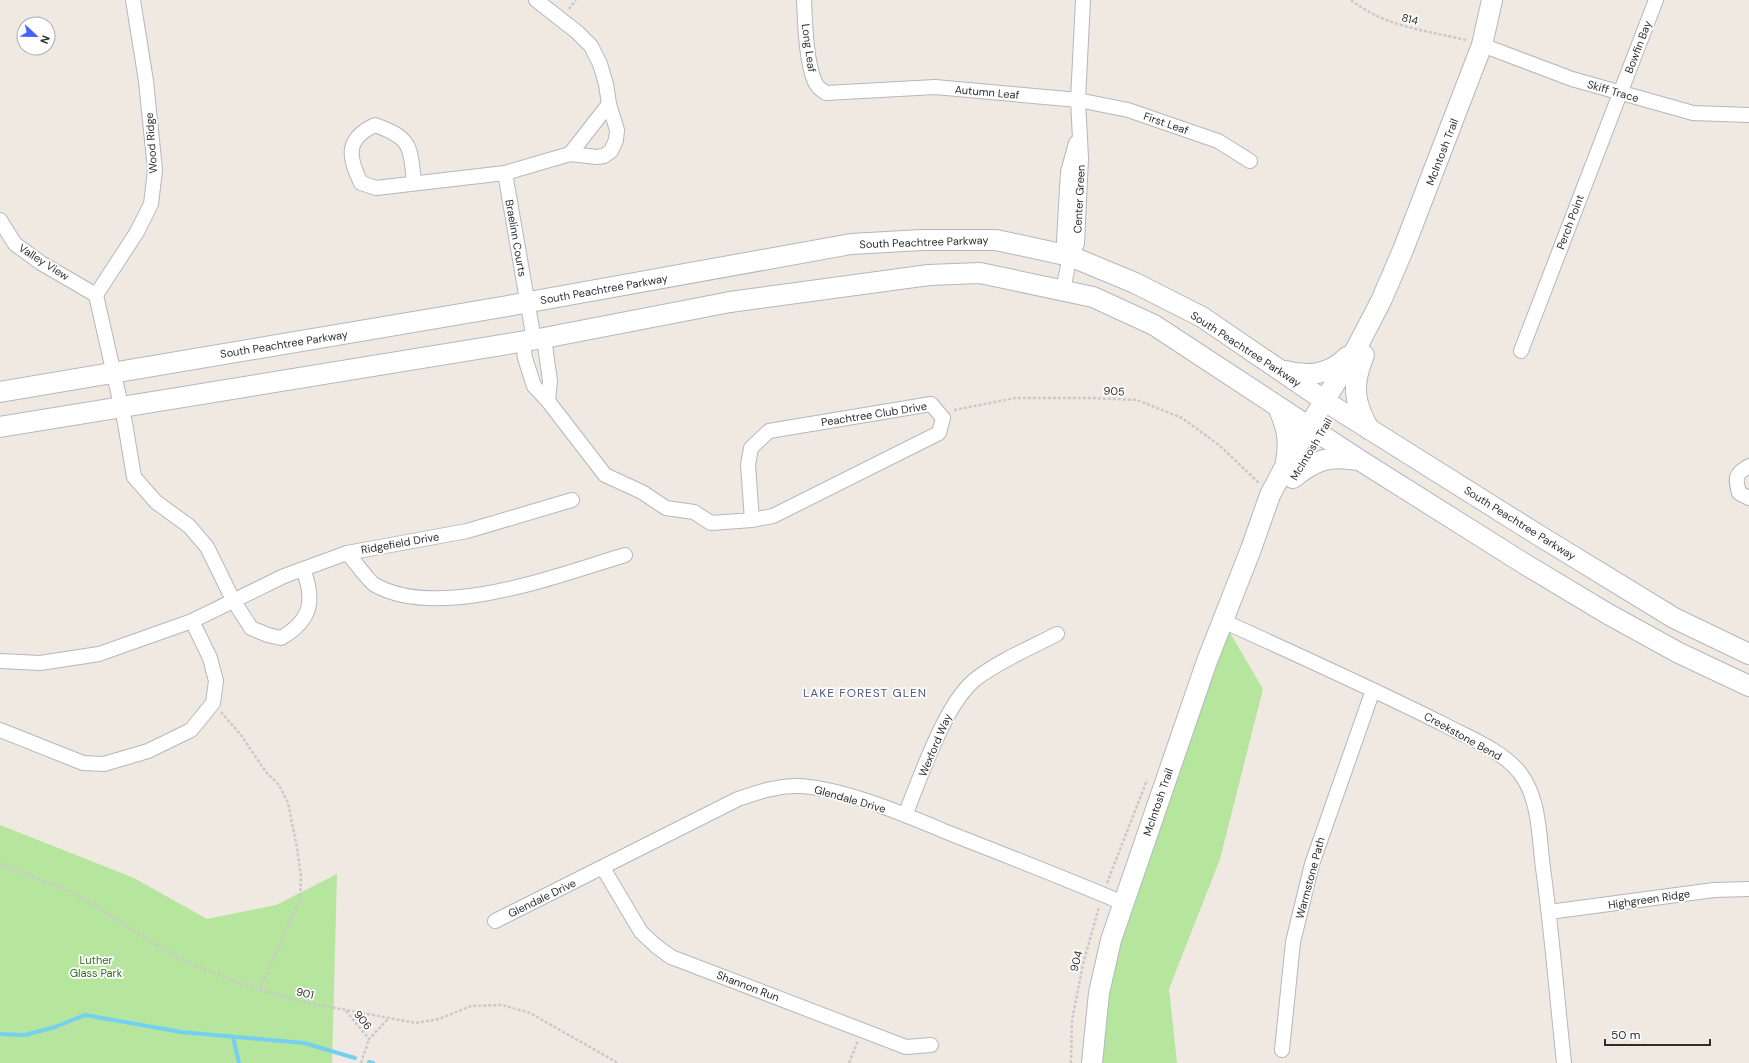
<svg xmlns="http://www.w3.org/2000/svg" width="1749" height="1063" viewBox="0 0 1749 1063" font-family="'DM Sans',sans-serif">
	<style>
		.green { fill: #b6e59e }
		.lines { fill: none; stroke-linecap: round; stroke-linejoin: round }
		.stream { stroke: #75cff0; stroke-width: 4 }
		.street-casing { stroke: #b4b7c1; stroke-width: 16 }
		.secondary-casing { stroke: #b4b7c1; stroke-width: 22 }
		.path { stroke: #c9c9c9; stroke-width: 2.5; stroke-dasharray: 3 2; stroke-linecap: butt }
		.street { stroke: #fff; stroke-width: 14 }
		.secondary { stroke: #fff; stroke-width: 20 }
		.labels { text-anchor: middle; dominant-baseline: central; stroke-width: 3.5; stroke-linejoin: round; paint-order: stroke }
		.street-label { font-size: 11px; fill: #2e2e2e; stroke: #fff }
		.park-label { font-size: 11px; fill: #2c6e1b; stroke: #fff }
		.neighbourhood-label { font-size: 12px; letter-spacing: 1px; fill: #4d5680; stroke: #fff }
	</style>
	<rect width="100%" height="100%" fill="#efe9e1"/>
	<g class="green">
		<polygon points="1223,621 1263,689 1220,859 1169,989 1177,1063 1101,1063 1099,993"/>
		<polygon points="0,825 134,878 207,919 276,905 337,874 332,1063 0,1063"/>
	</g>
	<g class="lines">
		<g class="stream">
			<polyline points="0,1034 25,1035 55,1027 85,1015 181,1032 304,1043 355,1058"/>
			<polyline points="233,1037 239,1063"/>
			<polyline points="369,1062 373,1063"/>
		</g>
		<g class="street-casing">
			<g id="street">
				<path d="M804 0C805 22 806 62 815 82 817 87 821 90 826 93L935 87 1078 100 1128 110 1218 141 1250 161"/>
				<polyline points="1482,45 1572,79 1693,113 1749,115"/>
				<polyline points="570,154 609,104"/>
				<polyline points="505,173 534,340"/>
				<path d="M414 182C410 145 411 138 375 125 345 139 348 157 361 183L376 188 505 173 570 154 597 157 604 156 611 151 616 140 617 130 609 104 606 84 600 64 591 46 577 32 536 0"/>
				<polyline points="0,220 15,244 41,263 96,295"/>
				<polyline points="1070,256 1064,241 1068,172 1076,143"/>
				<polyline points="1063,290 1070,256 1077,244 1081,158 1078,100 1083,0"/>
				<path d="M96 295 125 423 134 477 156 502 189 526 207 547 233 600 251 628 268 635 281 638C312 620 315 600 303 569"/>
				<polyline points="96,295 137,232 151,204 155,170 146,81 133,0"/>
				<polyline points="544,338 550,381 548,401"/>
				<polyline points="523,342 525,358 534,386 548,401 605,475 642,492 666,508 694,512 711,523 752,520 748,465 751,448 769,431 931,404 943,418 939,433 773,516 752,520"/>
				<polyline points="1521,351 1656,0"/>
				<path d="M1749 466C1735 474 1735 477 1739 493L1749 498"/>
				<path d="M347 553C354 560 369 582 375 585 439 621 559 575 625 555"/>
				<polyline points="192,621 284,576 347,553 467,531 572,500"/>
				<path d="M1223 621C1296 654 1369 687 1441 723 1467 737 1502 750 1520 773 1540 799 1539 838 1543 868 1552 933 1557 998 1564 1063"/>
				<polyline points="0,661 40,663 99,654 192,621 210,658 216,681 213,703 191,730 148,751 104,764 83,763 0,730"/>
				<path d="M905 815C921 777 945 702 977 678 1001 660 1030 648 1057 634"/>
				<polyline points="603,868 641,932 656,946 671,957 906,1047 931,1045"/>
				<polyline points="1549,912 1714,890 1749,889"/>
				<path d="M495 921 738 799C758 792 779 785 800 786 847 789 910 817 954 835 1010 857 1067 879 1123 903"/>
				<polyline points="1282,1050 1293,942 1312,864 1373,690"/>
			</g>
		</g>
		<g class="secondary-casing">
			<g id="secondary">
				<path d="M1364 355C1352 384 1353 401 1369 429"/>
				<path d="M1285 371C1308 377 1329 375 1347 357"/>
				<polyline points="0,392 502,307 851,244 922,240 996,240 1070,256 1135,283 1202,317 1331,405 1535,533 1674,618 1749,654"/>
				<path d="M1278 407C1287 427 1290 440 1286 462"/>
				<polyline points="0,427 544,338 730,302 929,275 980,273 1093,297 1154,325 1361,461 1523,563 1608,614 1679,653 1749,686"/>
				<path d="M1293 478C1315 460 1329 455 1357 460"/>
				<polyline points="1092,1063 1099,993 1111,940 1207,661 1251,549 1270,495 1289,459 1356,349 1381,301 1403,250 1482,45 1492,0"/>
			</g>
		</g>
		<g class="path">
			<path d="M1351 0C1386 27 1424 30 1466 40"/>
			<polyline points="569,9 576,0"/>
			<polyline points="954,410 1015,398 1091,398 1137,400 1182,418 1219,445 1259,483"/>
			<polyline points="221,712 241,735 266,772 279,785 288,803 297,848 301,877 300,899 260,989"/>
			<polyline points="0,864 76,894 179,959 236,982 298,1001 416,1023 439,1019 471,1006 502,1005 530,1013 618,1063"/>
			<polyline points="1107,883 1147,780"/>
			<polyline points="346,1011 369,1039 389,1018"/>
			<polyline points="361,1063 369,1039"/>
			<polyline points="849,1063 858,1041"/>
			<polyline points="1071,1063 1072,1020 1083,964 1099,907"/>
		</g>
		<use href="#street" class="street"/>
		<use href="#secondary" class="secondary"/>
	</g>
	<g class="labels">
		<g class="street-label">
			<text transform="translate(1410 19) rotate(13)">814</text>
			<text transform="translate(1638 47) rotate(-69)">Bowfin Bay</text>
			<text transform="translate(809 48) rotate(82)">Long Leaf</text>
			<text transform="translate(1613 91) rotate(16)">Skiff Trace</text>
			<text transform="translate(987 92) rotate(5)">Autumn Leaf</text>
			<text transform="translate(1166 123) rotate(19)">First Leaf</text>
			<text transform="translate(151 143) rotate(-94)">Wood Ridge</text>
			<text transform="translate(1442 152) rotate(-69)">McIntosh Trail</text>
			<text transform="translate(1079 199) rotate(-87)">Center Green</text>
			<text transform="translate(1570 222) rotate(-69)">Perch Point</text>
			<text transform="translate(516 238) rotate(80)">Braelinn Courts</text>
			<text transform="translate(924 242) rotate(-2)">South Peachtree Parkway</text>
			<text transform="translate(44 262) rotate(33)">Valley View</text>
			<text transform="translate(604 289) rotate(-10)">South Peachtree Parkway</text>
			<text transform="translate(284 344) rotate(-9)">South Peachtree Parkway</text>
			<text transform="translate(1246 349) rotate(33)">South Peachtree Parkway</text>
			<text transform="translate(1114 391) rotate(3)">905</text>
			<text transform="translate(874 414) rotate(-9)">Peachtree Club Drive</text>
			<text transform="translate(1311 449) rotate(-59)">McIntosh Trail</text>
			<text transform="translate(1520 523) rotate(32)">South Peachtree Parkway</text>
			<text transform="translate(400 543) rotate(-10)">Ridgefield Drive</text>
			<text transform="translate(1463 736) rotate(29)">Creekstone Bend</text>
			<text transform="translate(935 745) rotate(-67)">Wexford Way</text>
			<text transform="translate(850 799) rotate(16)">Glendale Drive</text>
			<text transform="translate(1158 802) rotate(-71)">McIntosh Trail</text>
			<text transform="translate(1310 878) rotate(-75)">Warmstone Path</text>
			<text transform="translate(542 898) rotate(-26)">Glendale Drive</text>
			<text transform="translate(1649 899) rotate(-8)">Highgreen Ridge</text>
			<text transform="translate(1076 961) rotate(-76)">904</text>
			<text transform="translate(748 986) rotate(21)">Shannon Run</text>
			<text transform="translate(305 993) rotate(13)">901</text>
			<text transform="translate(363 1020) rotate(51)">906</text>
		</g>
		<g class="park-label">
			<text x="96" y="960">Luther<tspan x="96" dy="13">Glass Park</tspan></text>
		</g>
		<g class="neighbourhood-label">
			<text x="865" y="693">LAKE FOREST GLEN</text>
		</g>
	</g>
	<g transform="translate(36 36) rotate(112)"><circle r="19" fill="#ffffff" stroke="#ababab"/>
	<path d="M0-3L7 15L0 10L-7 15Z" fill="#4264fb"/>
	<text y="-6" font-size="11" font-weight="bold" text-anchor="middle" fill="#2e2e2e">N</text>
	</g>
	<path d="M1605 1039v6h105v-6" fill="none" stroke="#2e2e2e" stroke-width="2"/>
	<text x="1611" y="1039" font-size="12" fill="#2e2e2e" stroke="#ffffff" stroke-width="3" paint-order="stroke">50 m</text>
</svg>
